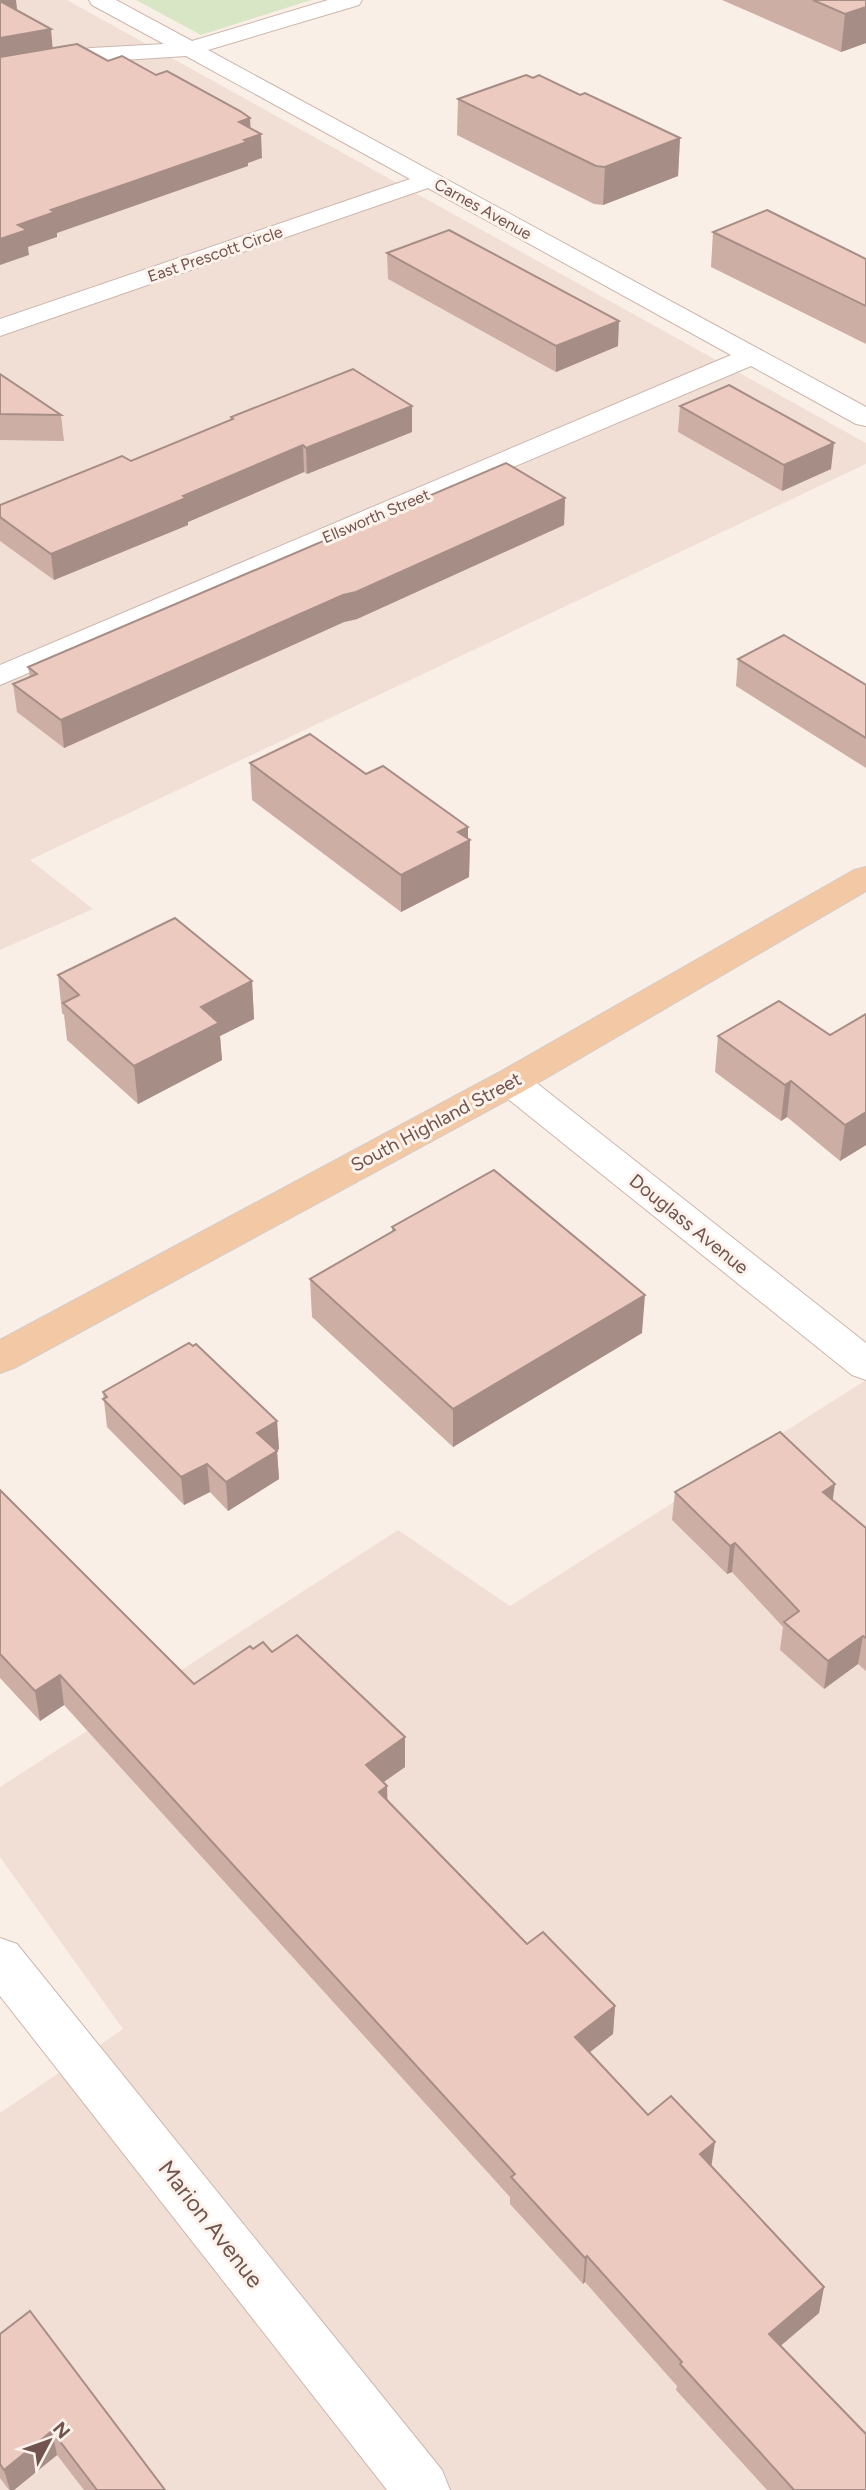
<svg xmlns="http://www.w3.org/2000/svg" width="866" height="2490" viewBox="0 0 866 2490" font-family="Figtree,sans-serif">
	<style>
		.residential { fill: #f1dfd5 }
		.green { fill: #d8e6c5 }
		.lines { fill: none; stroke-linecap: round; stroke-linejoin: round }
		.minor-casing { stroke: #cbb6ad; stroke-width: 2 }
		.major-casing { stroke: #d4ccca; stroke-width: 2 }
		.minor { fill: #fff; fill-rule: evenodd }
		.major { fill: #f3c8a4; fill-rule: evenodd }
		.wall { fill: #ccaea5 }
		.shaded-wall { fill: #a68d86 }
		.building { fill: #edcac0; stroke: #a68d86; stroke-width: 2 }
		.labels { text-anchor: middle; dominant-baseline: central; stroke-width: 6; stroke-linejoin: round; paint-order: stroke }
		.far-street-label { font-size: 16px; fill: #71544d; stroke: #fdf3ec }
		.street-label { font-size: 19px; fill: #71544d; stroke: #fdf3ec }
		.near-street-label { font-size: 23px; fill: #71544d; stroke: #fdf3ec }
	</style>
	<rect width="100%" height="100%" fill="#faefe6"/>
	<g class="residential">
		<polygon points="0,0 67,0 866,443 866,464 30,860 93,909 0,950"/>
		<polygon points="866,1380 866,2490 0,2490 0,2113 123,2029 0,1857 0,1787 398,1530 510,1606"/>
	</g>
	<polygon class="green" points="136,0 311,0 201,35"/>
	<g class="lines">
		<g class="minor-casing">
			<g id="minor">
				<polygon points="89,0 116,0 192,41 328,0 362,0 359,5 208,50 866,407 866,426 856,424 751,366 0,685 0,665 731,355 428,188 0,336 0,319 410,179 186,56 91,62 0,79 0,65 91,48 164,44 92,5"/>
				<polygon points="511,1070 524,1073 866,1343 866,1380 852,1375 498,1091 493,1082 498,1073"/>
				<polygon points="0,1938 17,1944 442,2470 450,2490 387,2490 0,1996"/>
			</g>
		</g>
		<g class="major-casing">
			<polygon id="major" points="866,867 866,891 524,1091 14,1368 0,1373 0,1340 498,1073 854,870"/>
		</g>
		<use href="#minor" class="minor"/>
		<use href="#major" class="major"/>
	</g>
	<g class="wall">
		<polygon points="722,0 866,0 866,43 841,52"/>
		<polygon points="533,78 580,95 680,138 678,176 603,205 594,204 457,135 458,99"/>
		<polygon points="713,232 866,259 866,344 711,267"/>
		<polygon points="387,253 618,346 556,372 388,279"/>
		<polygon points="0,374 61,415 64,441 0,440"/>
		<polygon points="680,406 831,469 782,491 678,432"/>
		<polygon points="231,417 412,432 307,474 304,472 188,522 188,525 54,580 0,541 0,505 131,461 231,420"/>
		<polygon points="565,498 564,525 357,619 344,622 64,748 17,712 13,684 30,677 28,667"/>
		<polygon points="738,659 866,685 866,768 736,686"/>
		<polygon points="250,763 366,774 468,827 468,839 470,840 469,877 401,912 252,800"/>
		<polygon points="58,975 252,981 254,1019 220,1036 222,1060 138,1104 67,1040 64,1015 62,1013"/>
		<polygon points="866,1014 866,1145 840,1161 787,1117 781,1121 715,1072 718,1036 830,1035"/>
		<polygon points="392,1227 642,1333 453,1447 312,1317 310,1279 392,1232"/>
		<polygon points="103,1392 277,1421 279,1449 277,1451 279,1479 228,1511 210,1492 184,1505 107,1427"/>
		<polygon points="0,1490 194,1684 253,1649 272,1652 405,1767 383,1782 387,1800 527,1944 615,2006 613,2034 589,2053 648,2115 711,2166 824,2287 819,2313 780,2346 866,2490 767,2490 676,2390 677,2386 585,2282 583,2284 510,2204 510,2197 64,1705 40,1721 0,1678"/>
		<polygon points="675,1492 833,1500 866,1528 866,1671 858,1664 824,1689 780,1650 783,1627 732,1572 727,1574 672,1520"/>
		<polygon points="0,2334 165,2490 84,2490 57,2455 14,2490 9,2490 0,2478"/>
	</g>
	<g class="shaded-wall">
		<polygon points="0,0 16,0 18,18"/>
		<polygon points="866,7 866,43 841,52 845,14"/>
		<polygon points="51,29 53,52 0,62 0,38"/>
		<polygon points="250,118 251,137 261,134 262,158 248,163 248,166 57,233 57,237 28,247 29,255 0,265 0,239 18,225 239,122"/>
		<polygon points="680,138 678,176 603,205 605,167"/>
		<polygon points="619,321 618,346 556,372 556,346"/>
		<polygon points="412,406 412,432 307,474 306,448"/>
		<polygon points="834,443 831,469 782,491 784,465"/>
		<polygon points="303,445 304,472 188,522 188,525 54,580 51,554"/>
		<polygon points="565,498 564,525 357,619 344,622 64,748 61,720 343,595"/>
		<polygon points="468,827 468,841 470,840 469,877 401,912 401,875 458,832"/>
		<polygon points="252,981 254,1019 220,1036 222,1060 138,1104 134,1066 201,1007"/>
		<polygon points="791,1081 787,1117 781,1121 785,1085"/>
		<polygon points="866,1112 866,1145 840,1161 845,1125"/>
		<polygon points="645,1295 642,1333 453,1447 453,1409"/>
		<polygon points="277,1421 279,1449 259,1461 257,1433"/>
		<polygon points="277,1451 279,1479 228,1511 226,1482"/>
		<polygon points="207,1464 210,1492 184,1505 181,1477"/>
		<polygon points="835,1484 831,1512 823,1492"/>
		<polygon points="735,1543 732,1572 727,1574 730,1546"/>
		<polygon points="863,1636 858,1664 824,1689 828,1661"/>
		<polygon points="60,1675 64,1705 40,1721 35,1691"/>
		<polygon points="405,1737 405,1767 367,1794 366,1765"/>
		<polygon points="387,1786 388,1815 379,1792"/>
		<polygon points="615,2006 613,2034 573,2065 575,2037"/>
		<polygon points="715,2142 711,2169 700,2154"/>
		<polygon points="587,2256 585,2282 583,2284 585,2258"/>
		<polygon points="824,2287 819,2313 764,2360 769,2334"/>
		<polygon points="52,2431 57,2455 14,2490 10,2490 4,2470"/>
	</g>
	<g class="building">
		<polygon points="813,0 866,0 866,7 845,14"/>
		<polygon points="0,1 51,29 0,38"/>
		<polygon points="77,44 108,61 122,56 156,75 167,71 240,111 250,118 239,122 261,134 244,140 247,142 51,210 55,212 18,225 27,230 0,239 0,57"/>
		<polygon points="526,75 533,78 539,75 580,95 585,93 680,138 605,167 596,166 458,99"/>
		<polygon points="767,210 866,259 866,306 713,232"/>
		<polygon points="449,230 619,321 556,346 387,253"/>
		<polygon points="353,369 412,406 306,448 303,445 183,496 186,498 51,554 0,517 0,505 122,456 131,461 233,419 231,417"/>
		<polygon points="0,374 61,415 0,414"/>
		<polygon points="729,385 834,443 784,465 680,406"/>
		<polygon points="506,463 565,498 356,592 343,595 61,720 13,684 37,674 28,667"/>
		<polygon points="784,635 866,685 866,738 738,659"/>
		<polygon points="310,734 366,774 383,766 468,827 458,832 470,840 401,875 250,763"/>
		<polygon points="175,918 252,981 201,1007 219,1023 134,1066 63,1003 79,995 58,975"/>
		<polygon points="779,1001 830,1035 866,1014 866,1112 845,1125 791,1081 785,1085 718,1036"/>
		<polygon points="494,1170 645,1295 453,1409 310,1279 395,1230 392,1227"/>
		<polygon points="189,1343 193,1346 196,1344 277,1421 257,1433 277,1451 226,1482 207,1464 181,1477 103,1399 107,1397 103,1392"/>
		<polygon points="780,1432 835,1484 823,1492 866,1528 866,1638 863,1636 828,1661 784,1622 799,1611 735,1543 730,1546 675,1492"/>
		<polygon points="0,1490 194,1684 250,1646 253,1649 263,1642 272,1652 297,1635 405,1737 366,1765 387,1786 379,1792 527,1944 543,1932 615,2006 575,2037 648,2115 671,2096 715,2142 700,2154 824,2287 769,2334 866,2434 866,2490 794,2490 680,2364 682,2362 587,2256 585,2258 511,2177 515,2174 60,1675 35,1691 0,1654"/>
		<polygon points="30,2311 165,2490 97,2490 52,2431 4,2470 0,2464 0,2334"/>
	</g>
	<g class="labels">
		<g class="far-street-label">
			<text transform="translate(483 209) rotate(29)">Carnes Avenue</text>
			<text transform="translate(215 254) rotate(-19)">East Prescott Circle</text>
			<text transform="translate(376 516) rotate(-23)">Ellsworth Street</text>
		</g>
		<g class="street-label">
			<text transform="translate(436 1122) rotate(-28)">South Highland Street</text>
			<text transform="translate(689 1224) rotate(39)">Douglass Avenue</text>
		</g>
		<g class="near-street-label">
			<text transform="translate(211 2224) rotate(52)">Marion Avenue</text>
		</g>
	</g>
	<g transform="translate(49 2441) rotate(49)" stroke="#fdf3ec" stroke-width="5" paint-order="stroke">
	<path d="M0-5L12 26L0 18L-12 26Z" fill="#71544d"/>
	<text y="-10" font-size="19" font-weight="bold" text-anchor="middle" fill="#71544d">N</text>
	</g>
</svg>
